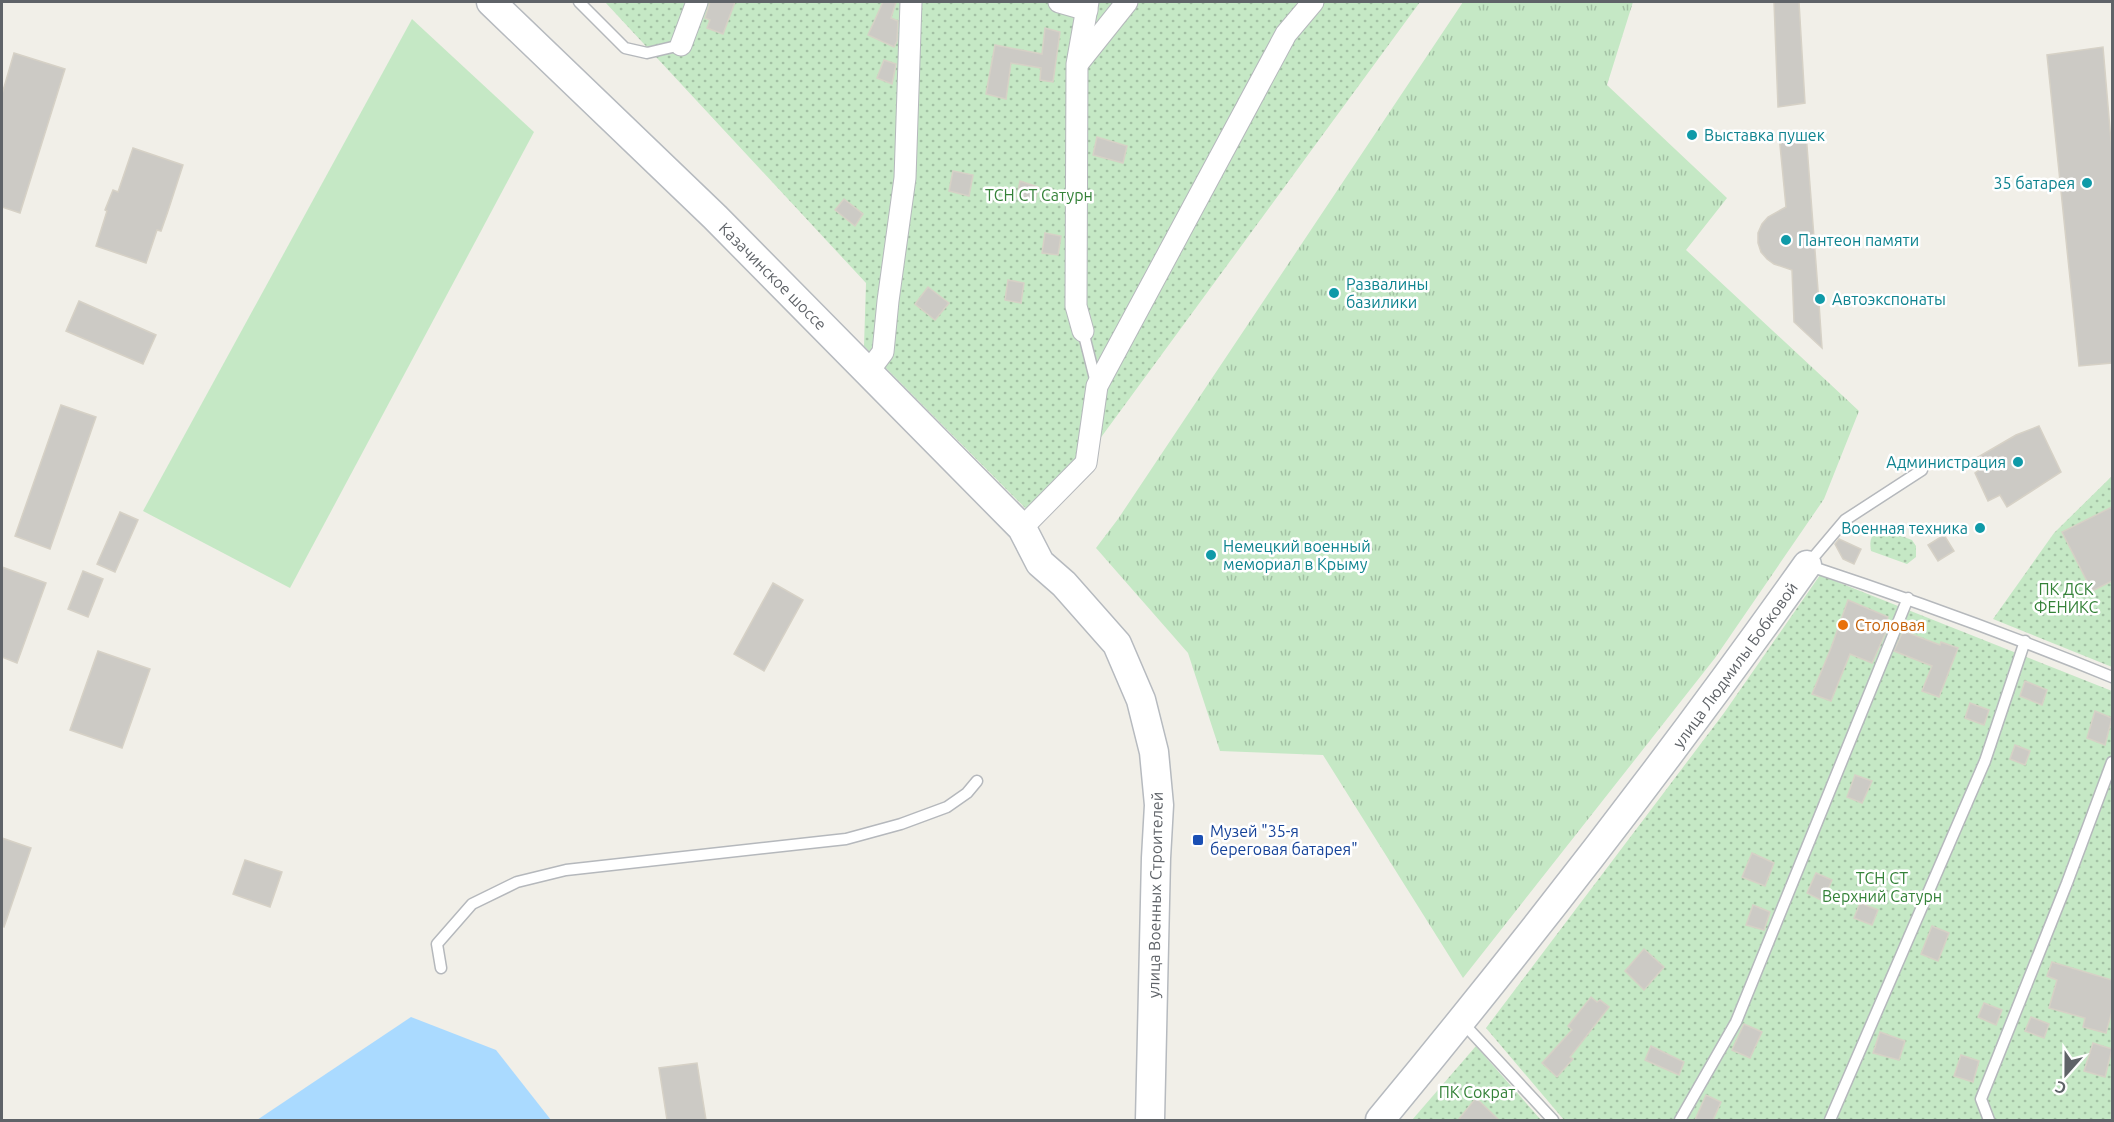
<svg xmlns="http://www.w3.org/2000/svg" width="2114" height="1122" viewBox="0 0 2114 1122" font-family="Ubuntu,sans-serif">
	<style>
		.grass { fill: url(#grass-tufts) }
		.garden { fill: url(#garden-dots) }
		.pitch { fill: #c5e8c5 }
		.water { fill: #aadaff }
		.building { fill: #cccac5; stroke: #d6d1c6; stroke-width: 1.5 }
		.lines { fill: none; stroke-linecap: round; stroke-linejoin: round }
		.lane-casing { stroke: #b5b8bc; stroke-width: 13 }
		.street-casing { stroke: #b5b8bc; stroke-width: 23 }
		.secondary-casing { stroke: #b6babf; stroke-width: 31 }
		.lane { stroke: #fff; stroke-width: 10 }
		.street { stroke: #fff; stroke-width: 21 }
		.secondary { stroke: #fff; stroke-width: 28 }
		.culture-dot { fill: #0f9aa8; stroke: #fff; stroke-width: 2 }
		.food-dot { fill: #e8710a; stroke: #fff; stroke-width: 2 }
		.transit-dot { fill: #1a4fb4; stroke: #fff; stroke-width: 2 }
		.labels { text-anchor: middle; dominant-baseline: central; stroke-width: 5; stroke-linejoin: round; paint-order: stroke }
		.culture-label { font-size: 16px; fill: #0d838f; stroke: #fff; text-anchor: start }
		.park-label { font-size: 16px; fill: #348238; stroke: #fff }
		.street-label { font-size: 16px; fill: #5f6368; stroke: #fff }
		.food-label { font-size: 16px; fill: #c56008; stroke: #fff; text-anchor: start }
		.transit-label { font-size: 16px; fill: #164399; stroke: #fff; text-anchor: start }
	</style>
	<defs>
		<pattern id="grass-tufts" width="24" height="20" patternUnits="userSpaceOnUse" patternTransform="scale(1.5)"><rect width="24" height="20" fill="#c5e8c5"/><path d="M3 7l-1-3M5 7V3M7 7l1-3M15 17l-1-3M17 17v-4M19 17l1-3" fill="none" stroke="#a3c0a4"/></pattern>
		<pattern id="garden-dots" width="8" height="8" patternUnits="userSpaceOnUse" patternTransform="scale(1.5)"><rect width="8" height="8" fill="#c5e8c5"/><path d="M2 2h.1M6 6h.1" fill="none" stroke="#a3c0a4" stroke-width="1.8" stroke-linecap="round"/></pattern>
	</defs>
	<rect width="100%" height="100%" fill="#f1efe8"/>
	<polygon class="grass" points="1463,2 1633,2 1607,85 1727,198 1686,250 1859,411 1824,499 1715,658 1463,978 1323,755 1220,751 1188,653 1096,548 1118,519"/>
	<g class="garden">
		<polygon points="605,2 1420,2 1039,522 864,346 866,283"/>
		<polygon points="2112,476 2112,667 1993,619 2054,533"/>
		<path d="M1882 529 1912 540 1916 546V557L1907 564 1871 551C1869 539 1871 534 1882 529Z"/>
		<polygon points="1820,575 2112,691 2112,1120 1564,1120 1486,1028 1724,713"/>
		<polygon points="1476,1046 1541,1120 1412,1120"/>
	</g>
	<polygon class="pitch" points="412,19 534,132 290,588 143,511"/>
	<polygon class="water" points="411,1017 496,1050 551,1120 257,1120"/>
	<g class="building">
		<polygon points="710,2 735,2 723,34 707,28 710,20 705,18"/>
		<polygon points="883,2 896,2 891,18 898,21 897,41 894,47 868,35"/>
		<polygon points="1774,2 1799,2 1805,103 1778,107"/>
		<polygon points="1045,28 1060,32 1053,82 1040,80 1041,68 1011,63 1006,99 986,94 995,45 1042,54"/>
		<polygon points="2103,47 2112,153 2112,363 2079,366 2047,55"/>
		<polygon points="14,53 65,69 20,213 2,207 2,94"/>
		<polygon points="884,60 896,64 892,84 877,78"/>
		<polygon points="1806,133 1819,303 1822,348 1794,322 1792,270 1774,264 1767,259 1761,252 1758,243 1758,233 1762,224 1768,217 1786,207 1779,135"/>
		<polygon points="1097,137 1127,146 1123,163 1093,155"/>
		<polygon points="133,148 183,165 168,211 161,231 157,230 146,263 96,246 107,211 105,210 113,190 118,192"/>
		<polygon points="953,171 973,175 969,196 949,191"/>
		<polygon points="1020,181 1038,187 1035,201 1017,197"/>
		<polygon points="844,199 863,214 855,226 835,210"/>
		<polygon points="1045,233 1061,236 1058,255 1042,253"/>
		<polygon points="1008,280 1024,283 1021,303 1005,300"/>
		<polygon points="928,287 949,303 935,320 915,304"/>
		<polygon points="79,301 156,335 143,364 66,331"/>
		<polygon points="61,405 96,417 50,549 15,536"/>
		<polygon points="2039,426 2061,472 2007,507 2000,495 1988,501 1975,473 1983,467 1978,457 2016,435"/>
		<polygon points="2112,507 2112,581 2092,591 2062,532"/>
		<polygon points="120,512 138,520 115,572 97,564"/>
		<polygon points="1944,535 1954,551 1938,561 1928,545"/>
		<polygon points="1839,539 1861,549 1854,564 1843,559 1835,544"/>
		<polygon points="2,567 46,583 17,663 2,657"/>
		<polygon points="83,571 103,579 88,617 68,609"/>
		<polygon points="773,583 803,600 764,671 734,654"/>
		<polygon points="1848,600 1888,617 1886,624 1889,625 1872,663 1850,654 1831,701 1812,694 1831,648"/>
		<polygon points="1903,631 1940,645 1941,642 1958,648 1939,697 1922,691 1932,666 1894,651"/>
		<polygon points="98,651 150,669 122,748 70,730"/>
		<polygon points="2025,681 2047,690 2042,705 2020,696"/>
		<polygon points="1970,703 1989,710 1984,725 1965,718"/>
		<polygon points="2095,711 2112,718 2105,745 2087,738"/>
		<polygon points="2015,745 2030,751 2025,765 2010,759"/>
		<polygon points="1855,775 1872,781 1862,803 1847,797"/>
		<polygon points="2,838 31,848 4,927 2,926"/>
		<polygon points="1752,853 1774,863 1765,886 1742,877"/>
		<polygon points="245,860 282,872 270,907 233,894"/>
		<polygon points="1816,873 1832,880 1823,901 1807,893"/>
		<polygon points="1860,903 1878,910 1872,925 1854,918"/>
		<polygon points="1753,905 1770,912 1764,930 1746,925"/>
		<polygon points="1932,926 1949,933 1938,961 1921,954"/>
		<polygon points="1644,949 1664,967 1644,990 1625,971"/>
		<polygon points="2052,962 2112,980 2112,1011 2106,1033 2083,1027 2085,1018 2049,1008 2057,980 2047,976"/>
		<polygon points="1591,997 1597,1002 1600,1000 1609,1007 1570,1057 1573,1059 1557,1077 1542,1063 1572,1030 1568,1026"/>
		<polygon points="1984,1003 2002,1010 1996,1025 1978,1017"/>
		<polygon points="2031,1017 2049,1024 2044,1038 2025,1031"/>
		<polygon points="1744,1024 1762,1032 1750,1058 1732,1050"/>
		<polygon points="1880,1032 1905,1041 1899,1060 1873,1053"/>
		<polygon points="2093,1043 2112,1049 2105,1077 2084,1071"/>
		<polygon points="1651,1046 1684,1062 1679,1075 1645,1060"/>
		<polygon points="1961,1055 1979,1061 1973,1082 1954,1076"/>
		<polygon points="697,1063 706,1120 667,1120 659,1068"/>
		<polygon points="1706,1095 1721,1102 1713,1120 1695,1120"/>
		<polygon points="1476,1098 1499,1120 1458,1120"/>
	</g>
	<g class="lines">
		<g class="lane-casing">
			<g id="lane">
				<polyline points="579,2 625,48 647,53 681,45"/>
				<polyline points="1083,331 1096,383"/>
				<path d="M1922 470 1845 520 1807 565C1910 599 2012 636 2112 677"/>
				<polyline points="441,968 437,944 472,904 517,882 566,870 846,839 901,824 947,807 967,793 977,781"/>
				<polyline points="1462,1022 1553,1120"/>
				<polyline points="1680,1120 1736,1022 1908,598"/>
				<polyline points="1830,1120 1985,761 2025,641"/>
				<polyline points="1989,1120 1981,1099 2067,883 2112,762"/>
			</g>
		</g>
		<g class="street-casing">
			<g id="street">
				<polyline points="1059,2 1087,10"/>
				<polyline points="681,45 697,2"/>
				<polyline points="1079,62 1127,2"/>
				<polyline points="1083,331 1076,306 1077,64 1088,2"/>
				<polyline points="868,372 883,352 888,301 905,178 911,2"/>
				<polyline points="1022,528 1086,463 1097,386 1286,34 1313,2"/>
			</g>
		</g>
		<g class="secondary-casing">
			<g id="secondary">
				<polyline points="491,2 715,217 1022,528 1040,563 1064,584 1117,644 1141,700 1154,752 1159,805 1156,858 1150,1120"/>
				<path d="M1380 1120C1529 940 1672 755 1807 565"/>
			</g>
		</g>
		<use href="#lane" class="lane"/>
		<use href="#street" class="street"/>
		<use href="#secondary" class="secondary"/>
	</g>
	<g class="culture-dot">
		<circle cx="1692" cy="135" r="6"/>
		<circle cx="2087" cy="183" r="6"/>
		<circle cx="1786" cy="240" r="6"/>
		<circle cx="1334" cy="293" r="6"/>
		<circle cx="1820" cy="299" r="6"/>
		<circle cx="2018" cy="462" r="6"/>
		<circle cx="1980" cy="528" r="6"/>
		<circle cx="1211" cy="555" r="6"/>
	</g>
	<circle class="food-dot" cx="1843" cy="625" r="6"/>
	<rect class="transit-dot" x="1192" y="834" width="12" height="12" rx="3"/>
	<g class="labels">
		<g class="culture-label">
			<text x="1704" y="135">Выставка пушек</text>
			<text x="2075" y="183" text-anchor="end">35 батарея</text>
			<text x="1798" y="240">Пантеон памяти</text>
			<text x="1346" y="284">Развалины<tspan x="1346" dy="18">базилики</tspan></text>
			<text x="1832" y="299">Автоэкспонаты</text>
			<text x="2006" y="462" text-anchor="end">Администрация</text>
			<text x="1968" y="528" text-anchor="end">Военная техника</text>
			<text x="1223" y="546">Немецкий военный<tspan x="1223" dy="18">мемориал в Крыму</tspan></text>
		</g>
		<g class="park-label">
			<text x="1039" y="195">ТСН СТ Сатурн</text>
			<text x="2066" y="589">ПК ДСК<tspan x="2066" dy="18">ФЕНИКС</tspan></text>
			<text x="1882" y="878">ТСН СТ<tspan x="1882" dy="18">Верхний Сатурн</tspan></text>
			<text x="1477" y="1092">ПК Сократ</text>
		</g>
		<g class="street-label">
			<text transform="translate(773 276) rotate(45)">Казачинское шоссе</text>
			<text transform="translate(1735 665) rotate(-54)">улица Людмилы Бобковой</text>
			<text transform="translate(1155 895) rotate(-89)">улица Военных Строителей</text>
		</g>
		<g class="food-label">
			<text x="1855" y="625">Столовая</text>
		</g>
		<g class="transit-label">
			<text x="1210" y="831">Музей "35-я<tspan x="1210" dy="18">береговая батарея"</tspan></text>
		</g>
	</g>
	<rect width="2114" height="1122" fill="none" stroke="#5f6368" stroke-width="6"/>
	<g transform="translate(2066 1074) rotate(201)" stroke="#ffffff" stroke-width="4.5" paint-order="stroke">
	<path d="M0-4.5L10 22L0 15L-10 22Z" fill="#5f6368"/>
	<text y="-9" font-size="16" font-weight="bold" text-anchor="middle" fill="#5f6368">С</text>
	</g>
</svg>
